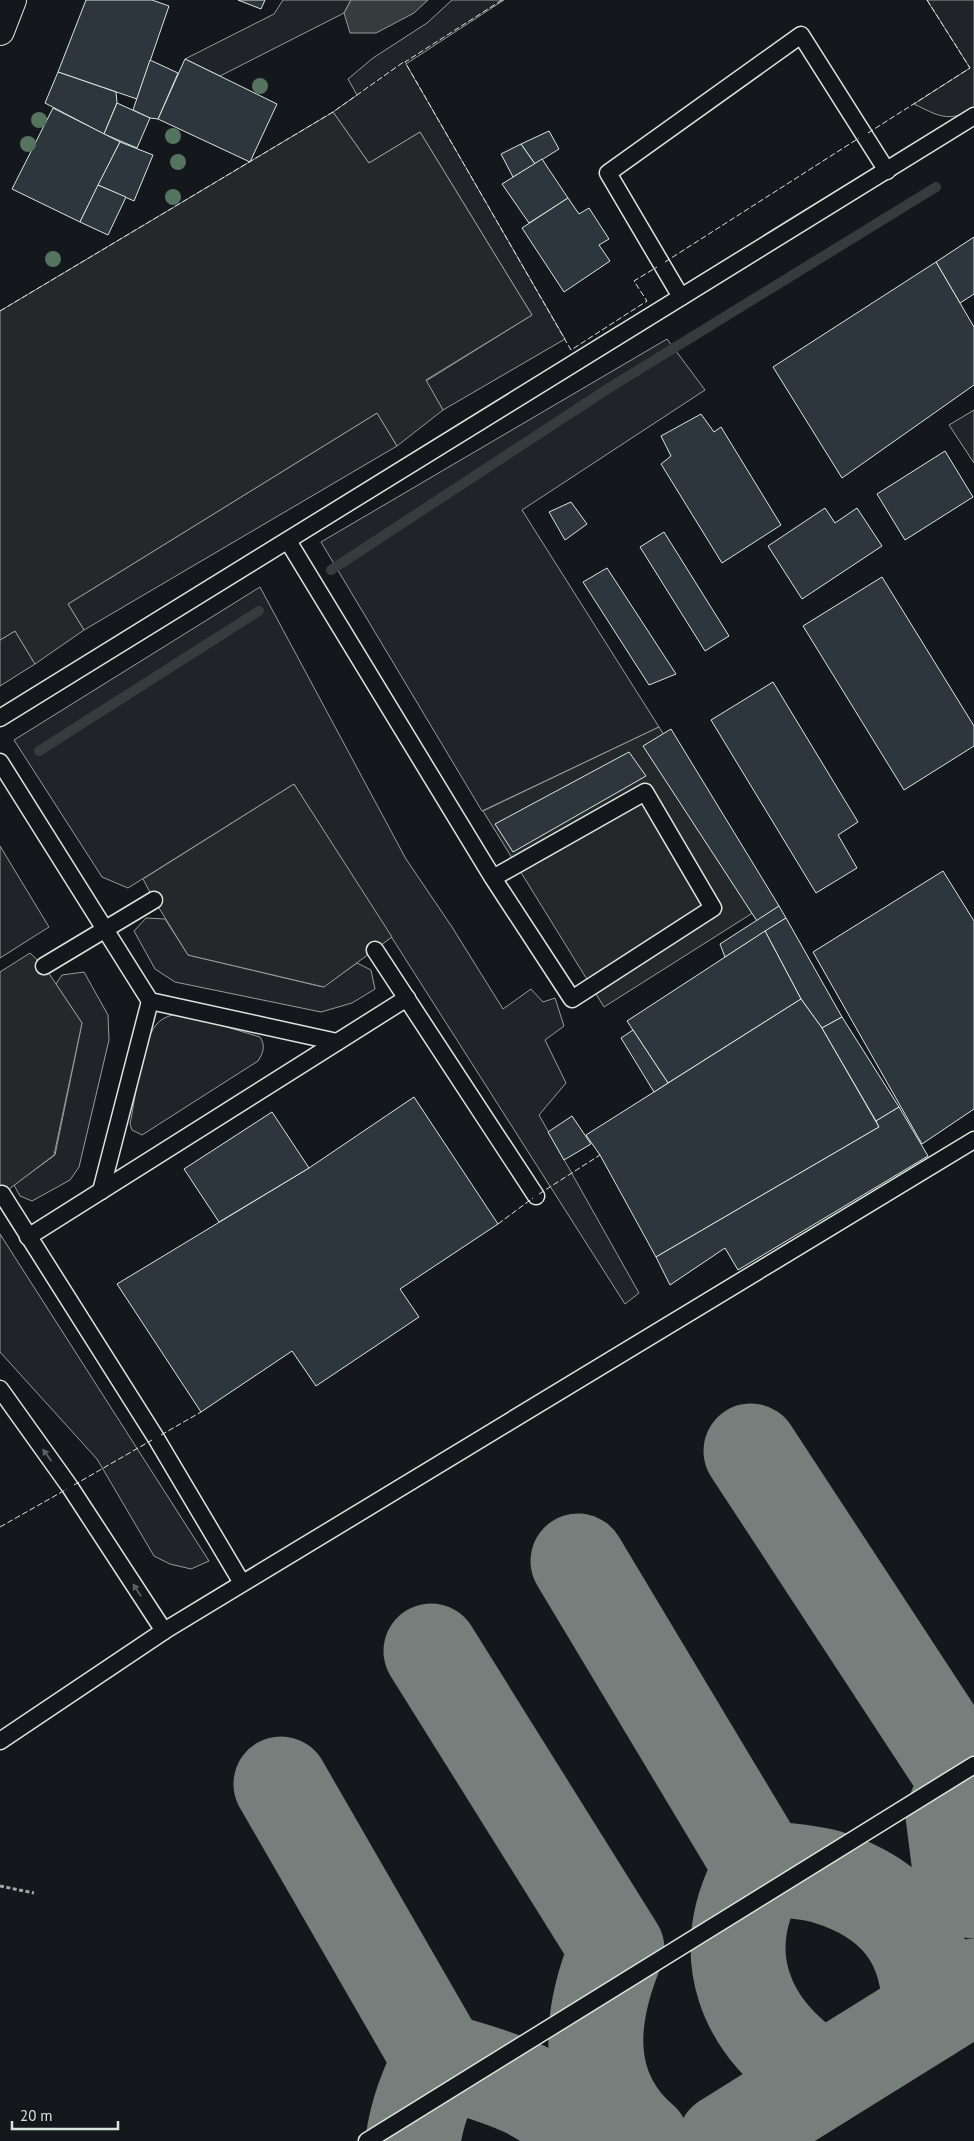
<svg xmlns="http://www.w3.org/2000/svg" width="974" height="2141" viewBox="0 0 974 2141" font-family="'PT Sans',sans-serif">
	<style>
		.green { fill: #202428; stroke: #939e99 }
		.parking { fill: #24282b; stroke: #939e99 }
		.water { fill: #363b3e; stroke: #939e99 }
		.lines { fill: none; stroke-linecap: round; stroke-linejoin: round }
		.stream { stroke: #363b3e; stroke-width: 10 }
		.taxiway { stroke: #767f7c; stroke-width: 95 }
		.building { fill: #2c363c; stroke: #d8e6dc }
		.service-casing { stroke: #d8e6dc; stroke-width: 19 }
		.minor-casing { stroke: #d8e6dc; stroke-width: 30 }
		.path { stroke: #9da8a2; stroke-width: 3; stroke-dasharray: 4 2.5; stroke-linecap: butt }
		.service { stroke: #14181c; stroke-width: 16 }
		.minor { stroke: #14181c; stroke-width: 28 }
		.fence { stroke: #d8e6dc; stroke-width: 1; stroke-dasharray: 6 2.5; stroke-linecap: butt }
		.tree { fill: #55745f }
		.oneway { fill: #59605f }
	</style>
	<rect width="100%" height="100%" fill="#14181c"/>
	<g class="green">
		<polygon points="283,0 351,0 344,13 220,76 185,59 274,14"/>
		<polygon points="452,0 504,0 406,64 565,339 443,410 426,381 532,315 420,132 369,163 333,112 357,95 348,79 373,58 427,23"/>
		<path d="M927 0H974V108C949 124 937 115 914 104L970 68Z"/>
		<polygon points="667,339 705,390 522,510 659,727 482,811 321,542"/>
		<polygon points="974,410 974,463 949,425"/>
		<polygon points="377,413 397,446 84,630 68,604"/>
		<polygon points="260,587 406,859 452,927 503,1009 531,989 543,1002 555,998 564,1026 545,1040 566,1083 539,1115 639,1293 625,1304 294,784 128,888 102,877 14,740"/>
		<polygon points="15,631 35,664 0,686 0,640"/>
		<polygon points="0,846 49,927 0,958"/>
		<polygon points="146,918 165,919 188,955 323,987 357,963 371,970 375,989 352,1003 321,1012 175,982 155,969 134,931"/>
		<polygon points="84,972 108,1015 109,1040 79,1167 70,1180 32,1201 20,1196 14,1185 55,1155 82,1023 56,984 62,975"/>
		<path d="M180 1013 260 1037C266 1046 263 1053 258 1061L142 1135 132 1130 130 1124C135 1100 142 1041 156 1025 162 1017 172 1015 180 1013Z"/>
		<polygon points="0,1234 209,1561 191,1569 170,1564 154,1556 97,1459 0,1352"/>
	</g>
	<g class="parking">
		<polygon points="333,112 369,163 420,132 532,315 426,380 443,410 397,446 377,413 68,604 84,630 35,664 15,631 0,640 0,311"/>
		<polygon points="659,727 770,902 604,1007 483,811"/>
		<polygon points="294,784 392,937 324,987 188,955 154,900 143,879"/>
		<polygon points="30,953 44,966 82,1023 54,1155 0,1196 0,972"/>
	</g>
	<polygon class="water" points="351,0 428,0 414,13 376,33 350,33 344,13"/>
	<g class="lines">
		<g class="stream">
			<polyline points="331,570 609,388 936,187"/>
			<polyline points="39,751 259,611"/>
		</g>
		<g class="taxiway">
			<polyline points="751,1451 967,1781 953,1815 959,1862 974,1891"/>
			<path d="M578 1561 762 1868C712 1952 744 2031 824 2079"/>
			<path d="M431 1651 617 1949C589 2016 581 2089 642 2141"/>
			<path d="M281 1784 440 2060C427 2087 417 2112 413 2141"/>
			<path d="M762 1868C783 1870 806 1871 827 1877 895 1898 931 1942 929 2014"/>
			<path d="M440 2060C493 2076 555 2090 584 2141"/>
			<polyline points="725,2141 974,1986"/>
		</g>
	</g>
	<g class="building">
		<polygon points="86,0 152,0 169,6 137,99 58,72"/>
		<polygon points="238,0 265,0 261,9"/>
		<polygon points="185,59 277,104 250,162 158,119"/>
		<polygon points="150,60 178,73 158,119 150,118 133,110"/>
		<polygon points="58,72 116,92 117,103 104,134 45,103"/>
		<polygon points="117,103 150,118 137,148 104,134"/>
		<polygon points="53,108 120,142 80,222 12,189"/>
		<polygon points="549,131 559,149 535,164 521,144"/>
		<polygon points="120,142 153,155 134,201 98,185"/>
		<polygon points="521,144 535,164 513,177 501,154"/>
		<polygon points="542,159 568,198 529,223 502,184"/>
		<polygon points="98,185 126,197 108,235 80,222"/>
		<polygon points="568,198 579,214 589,208 609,239 599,245 610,261 564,292 522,228"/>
		<polygon points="974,237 974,294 960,303 936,262"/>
		<polygon points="936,262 974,327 974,385 842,478 773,367"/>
		<polygon points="701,414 714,432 721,427 781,525 722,563 661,464 671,456 661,436"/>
		<polygon points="945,451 973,497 905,540 877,494"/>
		<polygon points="571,502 587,524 565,540 549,512"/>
		<polygon points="825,508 835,523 857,508 882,546 802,599 768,546"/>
		<polygon points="664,532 729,636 705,651 640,547"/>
		<polygon points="607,568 676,674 649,685 583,582"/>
		<polygon points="882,577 974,726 974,746 904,790 803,626"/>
		<polygon points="773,682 858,822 838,835 857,868 816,893 711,720"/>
		<polygon points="671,729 779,906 757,921 643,746"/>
		<polygon points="629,752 646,776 513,852 495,824"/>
		<polygon points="943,871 974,921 974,1109 922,1144 813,952"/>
		<polygon points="779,906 786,918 725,957 720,944"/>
		<polygon points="786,918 842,1017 822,1028 801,999 765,931"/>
		<polygon points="765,931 801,999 668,1083 627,1021"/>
		<polygon points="801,999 822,1028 879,1127 656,1257 600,1155 586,1135"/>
		<polygon points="842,1017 899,1107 876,1121 822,1028"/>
		<polygon points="633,1030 668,1083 654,1092 621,1038"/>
		<polygon points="414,1097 498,1224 400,1289 419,1317 316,1386 292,1351 201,1412 117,1284 309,1168"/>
		<polygon points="899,1107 928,1156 738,1270 725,1248 670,1285 656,1257 879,1127 876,1121"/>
		<polygon points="272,1112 309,1168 219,1222 184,1169"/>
		<polygon points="572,1116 591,1144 564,1160 548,1132"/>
	</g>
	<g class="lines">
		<g class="service-casing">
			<g id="service">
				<polyline points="681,297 608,173 801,35 887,171"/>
				<polyline points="288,541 493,878 572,999 713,908 645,792 493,878"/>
				<polyline points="0,718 974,116"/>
				<polyline points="0,762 150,1001 337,1042"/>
				<polyline points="375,950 536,1196"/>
				<polyline points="44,966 154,900"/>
				<polyline points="101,1191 150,1001"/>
				<polyline points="2,1194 156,1438 242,1583"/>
				<polyline points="28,1237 407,998"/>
				<polyline points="0,1389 70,1487 164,1631"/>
				<polyline points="0,1741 164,1631 974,1140"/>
				<polyline points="367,2141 974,1765"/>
			</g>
		</g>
		<g class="minor-casing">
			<polyline id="minor" points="0,31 12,0"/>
		</g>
		<polyline class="path" points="0,1886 34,1893"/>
		<use href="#service" class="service"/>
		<use href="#minor" class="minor"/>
		<g class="fence">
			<polyline points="502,0 405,62 571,350 647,301 634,281 657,267"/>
			<polyline points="868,133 970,68 927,0"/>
			<polyline points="665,262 859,138"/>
			<polyline points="0,311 333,112 405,61"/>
			<polyline points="539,1194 600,1155"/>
			<polyline points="498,1224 533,1198"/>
			<polyline points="161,1435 201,1412"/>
			<polyline points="74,1485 152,1440"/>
			<polyline points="0,1527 67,1489"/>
		</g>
	</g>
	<g class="tree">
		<circle cx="260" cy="86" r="8"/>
		<circle cx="39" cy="120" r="8"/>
		<circle cx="173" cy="136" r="8"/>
		<circle cx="28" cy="144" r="8"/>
		<circle cx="178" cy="162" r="8"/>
		<circle cx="173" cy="197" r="8"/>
		<circle cx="53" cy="259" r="8"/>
	</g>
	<defs><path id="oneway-solid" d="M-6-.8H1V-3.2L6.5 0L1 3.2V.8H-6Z" transform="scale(1.25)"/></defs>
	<g class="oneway">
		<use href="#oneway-solid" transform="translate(47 1455) rotate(-126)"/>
		<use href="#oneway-solid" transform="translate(137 1590) rotate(-123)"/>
	</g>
	<path d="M12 2121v8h106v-8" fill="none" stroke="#d8e6dc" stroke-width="2.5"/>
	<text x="20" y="2121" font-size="15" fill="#d8e6dc" stroke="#14181c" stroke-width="4" paint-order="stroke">20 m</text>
</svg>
